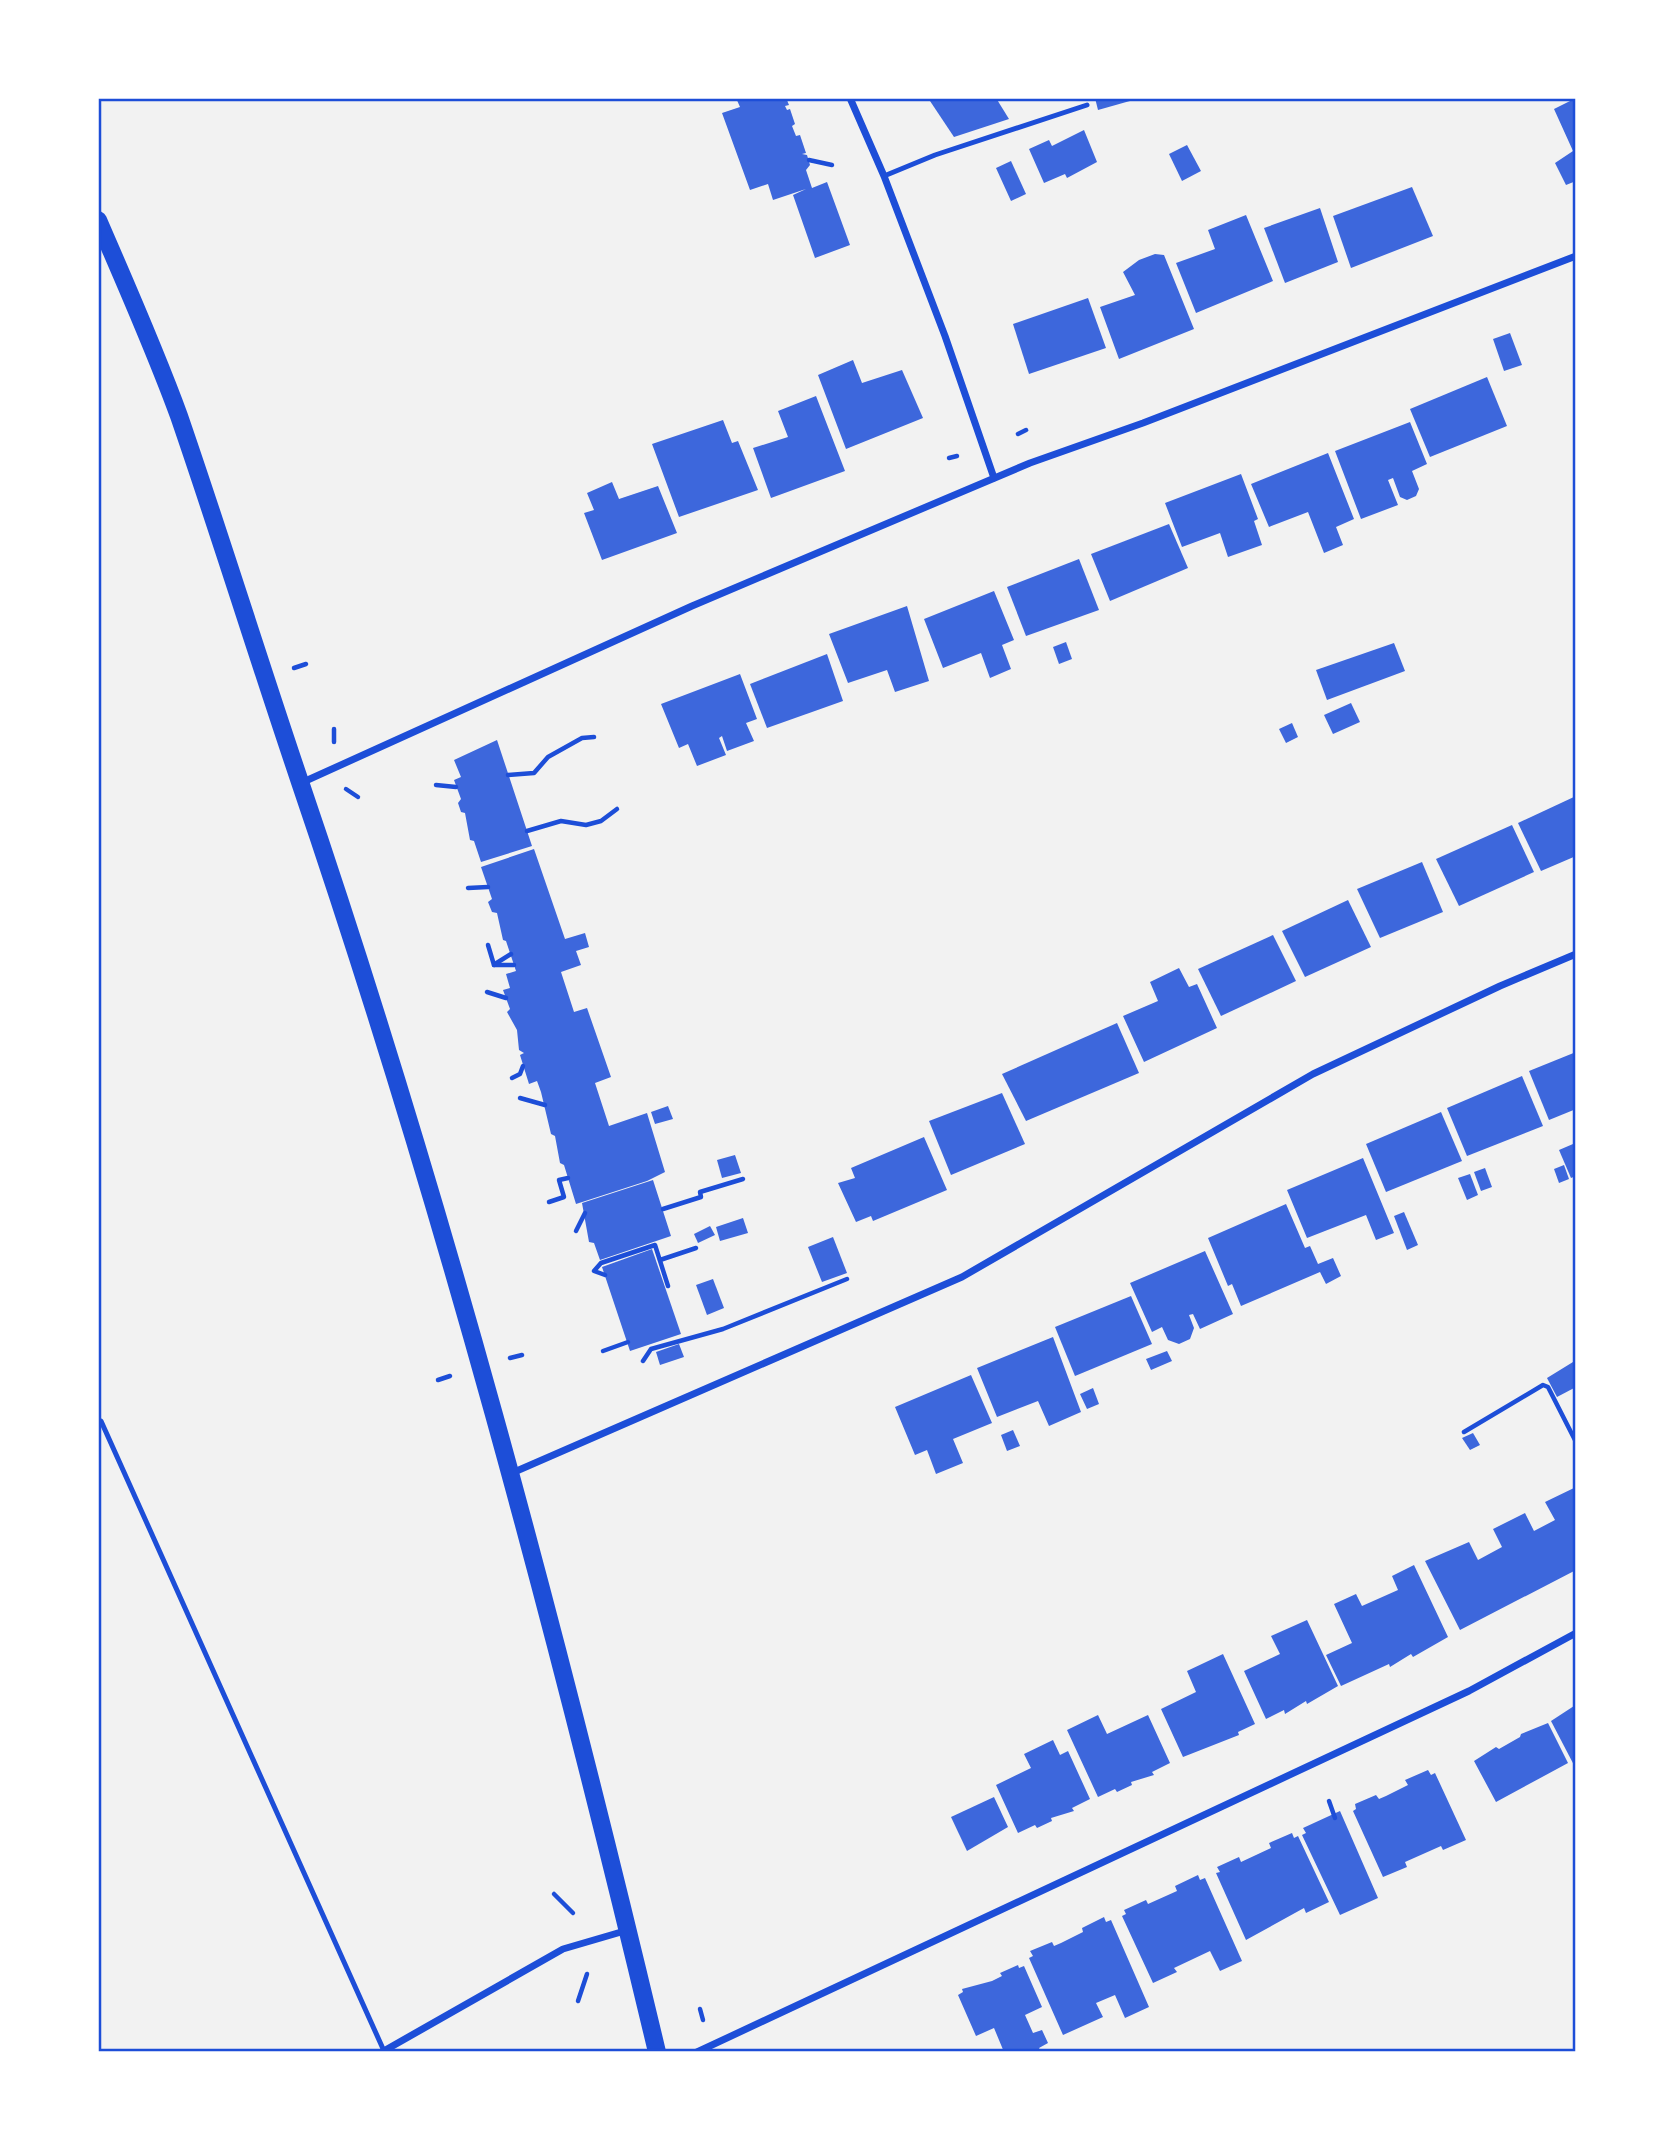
<svg xmlns="http://www.w3.org/2000/svg" width="1674" height="2150" viewBox="0 0 1674 2150" font-family="Mulish,sans-serif">
	<style>
		.building { fill: #3d67dc }
		.lines { fill: none; stroke-linecap: round; stroke-linejoin: round }
		.path { stroke: #1d4ed8; stroke-width: 4.5 }
		.service { stroke: #1d4ed8; stroke-width: 5 }
		.minor { stroke: #1d4ed8; stroke-width: 7 }
		.primary { stroke: #1d4ed8; stroke-width: 18 }
		.neatline { fill: none; stroke: #1d4ed8; stroke-width: 2.5 }
	</style>
	<rect width="100%" height="100%" fill="#f2f2f2"/>
	<g class="building">
		<polygon points="736,98 786,98 789,105 785,106 787,110 790,109 795,124 792,126 796,136 800,135 806,153 802,154 807,155 810,165 806,170 812,188 827,182 850,245 815,258 793,195 806,189 773,200 768,184 750,190 722,113 740,107"/>
		<polygon points="928,98 996,98 1009,119 954,137"/>
		<polygon points="1095,98 1137,98 1137,99 1098,110"/>
		<polygon points="1576,98 1576,181 1566,185 1555,163 1573,151 1554,109"/>
		<polygon points="1084,130 1097,162 1067,178 1065,174 1044,183 1029,149 1049,140 1052,146"/>
		<polygon points="1187,145 1201,171 1182,181 1169,154"/>
		<polygon points="1011,161 1026,194 1011,201 996,168"/>
		<polygon points="1412,187 1433,236 1351,268 1333,216"/>
		<polygon points="1320,208 1338,262 1285,283 1264,228"/>
		<polygon points="1246,215 1273,281 1196,313 1176,263 1215,249 1208,230"/>
		<polygon points="1155,254 1164,255 1194,329 1119,359 1100,307 1135,295 1123,272 1139,260"/>
		<polygon points="1088,298 1106,348 1029,374 1013,324"/>
		<polygon points="1510,333 1522,365 1504,371 1493,339"/>
		<polygon points="853,360 862,383 902,370 923,418 846,449 818,375"/>
		<polygon points="1487,377 1507,426 1430,457 1410,409"/>
		<polygon points="816,396 845,471 771,498 753,448 788,437 778,411"/>
		<polygon points="723,420 732,443 738,441 758,490 679,517 652,444"/>
		<polygon points="1410,422 1427,464 1412,471 1419,489 1416,496 1407,500 1400,497 1393,478 1388,480 1398,505 1361,519 1335,451"/>
		<polygon points="1328,453 1354,519 1336,527 1343,545 1324,553 1308,512 1269,527 1251,484"/>
		<polygon points="1241,474 1258,519 1254,521 1262,545 1228,557 1220,533 1182,547 1165,503"/>
		<polygon points="612,482 619,499 658,486 677,533 602,560 584,513 594,510 587,493"/>
		<polygon points="1169,524 1188,568 1110,601 1091,554"/>
		<polygon points="1079,559 1099,610 1026,636 1007,587"/>
		<polygon points="994,591 1014,640 1002,645 1011,669 990,678 981,653 943,668 924,619"/>
		<polygon points="907,606 929,681 895,692 887,670 848,683 829,634"/>
		<polygon points="1066,642 1072,659 1059,664 1053,647"/>
		<polygon points="1394,643 1405,671 1327,700 1316,670"/>
		<polygon points="827,654 843,701 767,728 750,684"/>
		<polygon points="740,674 757,719 746,723 754,741 727,751 722,736 719,738 726,755 697,766 688,744 679,748 661,704"/>
		<polygon points="1351,703 1360,722 1333,734 1324,715"/>
		<polygon points="1292,723 1298,737 1286,743 1279,729"/>
		<polygon points="497,740 532,846 481,862 474,841 470,840 465,813 461,812 458,803 461,799 454,780 461,777 454,760"/>
		<polygon points="1576,796 1576,856 1541,871 1518,823"/>
		<polygon points="1512,825 1534,872 1459,906 1436,859"/>
		<polygon points="534,849 565,939 585,933 589,947 576,951 581,965 561,972 574,1012 587,1008 611,1077 595,1083 609,1126 647,1113 665,1172 647,1181 576,1204 564,1165 560,1163 555,1136 551,1134 541,1092 537,1081 529,1084 520,1055 524,1053 519,1050 517,1030 507,1012 510,1009 503,990 510,988 506,974 516,971 506,941 503,940 497,913 492,912 488,902 492,899 481,867"/>
		<polygon points="1422,862 1443,912 1380,938 1357,889"/>
		<polygon points="1348,900 1371,947 1305,977 1282,931"/>
		<polygon points="1273,935 1296,981 1221,1016 1198,969"/>
		<polygon points="1179,968 1189,987 1197,984 1217,1028 1144,1062 1123,1016 1158,1001 1150,982"/>
		<polygon points="1117,1023 1139,1073 1026,1121 1002,1074"/>
		<polygon points="1576,1052 1576,1109 1549,1120 1529,1071"/>
		<polygon points="1522,1076 1543,1126 1467,1156 1447,1108"/>
		<polygon points="1002,1093 1025,1144 951,1175 929,1121"/>
		<polygon points="668,1106 673,1119 655,1124 651,1112"/>
		<polygon points="1441,1112 1462,1161 1386,1192 1366,1144"/>
		<polygon points="924,1137 947,1190 873,1221 871,1216 856,1222 838,1183 855,1178 851,1168"/>
		<polygon points="1573,1144 1576,1176 1571,1178 1559,1150"/>
		<polygon points="735,1155 741,1173 722,1178 717,1160"/>
		<polygon points="1363,1158 1394,1233 1376,1240 1366,1215 1307,1238 1287,1190"/>
		<polygon points="1564,1165 1569,1179 1559,1183 1554,1169"/>
		<polygon points="1485,1168 1492,1187 1481,1191 1474,1172"/>
		<polygon points="1470,1174 1478,1195 1467,1200 1458,1178"/>
		<polygon points="653,1180 671,1236 600,1260 594,1243 589,1242 582,1203"/>
		<polygon points="1286,1204 1305,1248 1310,1246 1318,1264 1333,1258 1341,1276 1326,1284 1320,1272 1241,1306 1232,1284 1228,1286 1208,1238"/>
		<polygon points="1404,1212 1418,1245 1407,1250 1394,1216"/>
		<polygon points="743,1218 748,1233 720,1241 716,1227"/>
		<polygon points="710,1226 715,1235 698,1243 694,1234"/>
		<polygon points="833,1237 847,1273 822,1282 808,1247"/>
		<polygon points="652,1249 681,1334 630,1351 602,1267"/>
		<polygon points="1205,1251 1233,1314 1200,1329 1193,1314 1189,1315 1194,1328 1190,1339 1179,1344 1168,1340 1162,1327 1152,1332 1130,1283"/>
		<polygon points="713,1279 724,1308 707,1315 696,1285"/>
		<polygon points="1131,1296 1152,1344 1075,1376 1055,1327"/>
		<polygon points="1053,1337 1081,1412 1049,1426 1038,1401 997,1417 977,1368"/>
		<polygon points="679,1344 684,1357 660,1365 656,1352"/>
		<polygon points="1167,1351 1172,1361 1151,1370 1146,1359"/>
		<polygon points="1573,1362 1576,1387 1557,1397 1547,1378"/>
		<polygon points="971,1375 992,1423 953,1439 963,1463 936,1474 927,1450 915,1455 895,1407"/>
		<polygon points="1093,1388 1099,1404 1087,1409 1080,1394"/>
		<polygon points="1013,1430 1020,1446 1007,1451 1001,1435"/>
		<polygon points="1473,1433 1480,1445 1470,1450 1462,1438"/>
		<polygon points="1576,1487 1576,1570 1460,1630 1425,1561 1469,1542 1478,1560 1502,1547 1493,1529 1525,1513 1534,1531 1555,1520 1545,1502"/>
		<polygon points="1414,1565 1448,1637 1413,1657 1411,1654 1390,1667 1389,1664 1341,1686 1326,1655 1352,1643 1334,1604 1356,1594 1362,1606 1398,1590 1392,1576"/>
		<polygon points="1307,1620 1338,1686 1307,1704 1306,1701 1285,1714 1284,1710 1266,1719 1244,1671 1280,1654 1271,1636"/>
		<polygon points="1223,1654 1255,1724 1238,1732 1239,1735 1183,1757 1161,1709 1196,1692 1187,1671"/>
		<polygon points="1574,1706 1576,1707 1576,1769 1551,1721"/>
		<polygon points="1098,1715 1107,1734 1148,1715 1170,1763 1152,1772 1154,1775 1131,1782 1132,1785 1117,1792 1115,1789 1098,1797 1067,1730"/>
		<polygon points="1548,1723 1568,1763 1496,1802 1474,1761 1496,1747 1499,1749 1520,1737 1521,1734"/>
		<polygon points="1053,1740 1060,1755 1068,1751 1090,1799 1072,1808 1074,1811 1051,1818 1052,1821 1037,1828 1035,1825 1018,1833 996,1785 1031,1768 1024,1754"/>
		<polygon points="1428,1770 1431,1775 1435,1773 1466,1840 1443,1850 1441,1846 1405,1862 1407,1867 1383,1877 1353,1811 1356,1809 1355,1804 1376,1795 1379,1799 1386,1796 1408,1785 1405,1780"/>
		<polygon points="994,1797 1008,1827 967,1851 951,1817"/>
		<polygon points="1340,1811 1378,1898 1340,1915 1302,1835 1306,1833 1303,1828"/>
		<polygon points="1292,1833 1294,1838 1298,1836 1329,1902 1306,1913 1304,1908 1246,1940 1216,1873 1220,1872 1217,1867 1239,1857 1241,1862 1271,1848 1269,1843"/>
		<polygon points="1198,1875 1200,1880 1205,1878 1242,1961 1220,1971 1210,1951 1174,1968 1177,1972 1153,1983 1122,1916 1126,1914 1124,1910 1146,1900 1148,1904 1177,1891 1175,1886"/>
		<polygon points="1104,1917 1106,1922 1111,1920 1149,2007 1125,2018 1115,1995 1096,2003 1103,2017 1063,2035 1029,1958 1033,1956 1030,1951 1052,1942 1054,1946 1061,1943 1083,1932 1082,1928"/>
		<polygon points="1018,1965 1019,1968 1024,1966 1042,2007 1025,2015 1033,2033 1042,2030 1048,2043 1039,2048 1041,2052 1004,2052 994,2028 976,2036 958,1995 963,1992 962,1989 992,1981 1002,1976 1000,1973"/>
	</g>
	<g class="lines">
		<g class="path">
			<polyline points="787,99 787,98"/>
			<polyline points="809,160 832,165"/>
			<polyline points="1018,434 1026,430"/>
			<polyline points="949,458 957,456"/>
			<polyline points="294,668 306,664"/>
			<polyline points="334,742 334,729"/>
			<polyline points="508,775 534,773 548,757 582,738 594,737"/>
			<polyline points="436,785 456,787"/>
			<polyline points="346,789 358,797"/>
			<polyline points="527,831 561,821 586,825 601,821 617,809"/>
			<polyline points="468,888 488,887"/>
			<polyline points="488,945 494,965"/>
			<polyline points="495,964 511,954"/>
			<polyline points="494,965 514,965"/>
			<polyline points="487,992 506,998"/>
			<polyline points="512,1078 520,1074 523,1066"/>
			<polyline points="520,1098 545,1105"/>
			<polyline points="549,1202 564,1197 559,1180 568,1178"/>
			<polyline points="663,1209 701,1197 700,1192 743,1179"/>
			<polyline points="576,1231 585,1213"/>
			<polyline points="660,1260 696,1248"/>
			<polyline points="605,1275 594,1271 601,1263 655,1245 668,1286"/>
			<polyline points="603,1351 628,1342"/>
			<polyline points="510,1358 522,1355"/>
			<polyline points="643,1361 651,1349 723,1329 847,1279"/>
			<polyline points="438,1380 450,1376"/>
			<polyline points="1464,1432 1543,1385 1548,1387 1576,1442"/>
			<polyline points="1329,1801 1335,1818"/>
			<polyline points="554,1894 573,1913"/>
			<polyline points="578,2001 587,1974"/>
			<polyline points="700,2009 703,2020"/>
		</g>
		<g class="service">
			<polyline points="884,176 935,155 1087,105"/>
			<polyline points="101,1421 384,2051"/>
		</g>
		<g class="minor">
			<polyline points="850,98 884,176 945,336 994,478"/>
			<polyline points="301,783 692,606 1030,463 1143,423 1576,256"/>
			<polyline points="512,1473 962,1277 1313,1074 1500,986 1576,954"/>
			<polyline points="382,2052 563,1949 628,1930"/>
			<polyline points="697,2052 1469,1691 1576,1633"/>
		</g>
		<path class="primary" d="M98 220C126 285 155 350 179 416 221 538 259 661 300 782 442 1199 555 1624 657 2052"/>
	</g>
	<rect width="1674" height="2150" fill="none" stroke="#ffffff" stroke-width="200"/>
	<rect x="100" y="100" width="1474" height="1950" class="neatline"/>
</svg>
